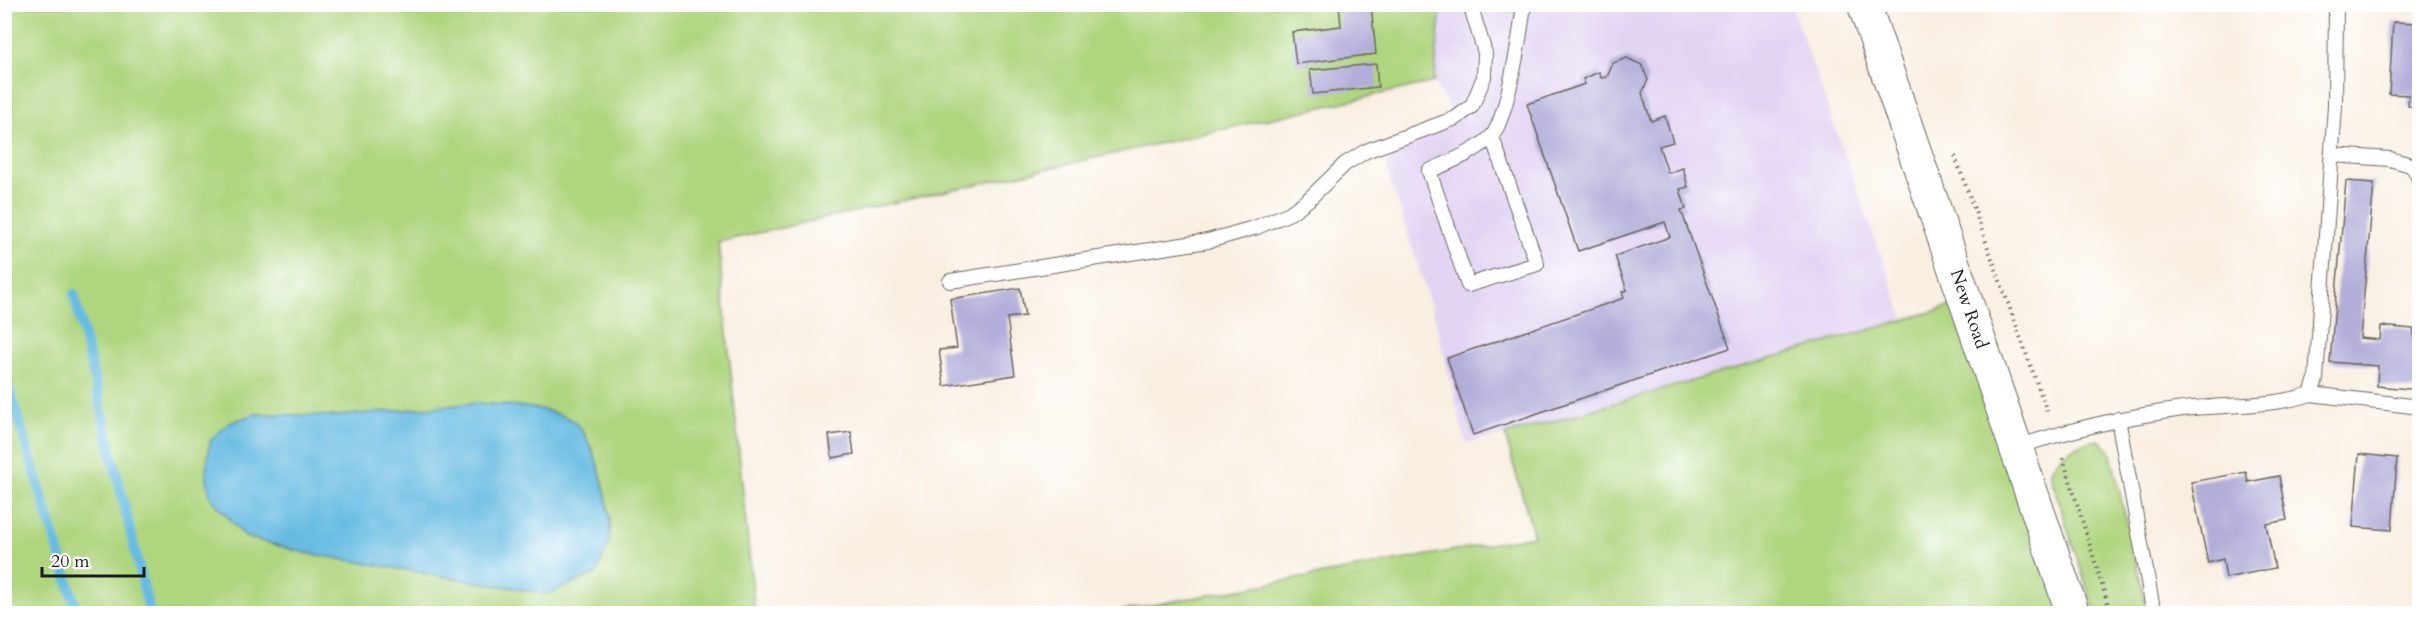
<svg xmlns="http://www.w3.org/2000/svg" width="2424" height="618" viewBox="0 0 2424 618" font-family="Cardo,serif">
	<style>
		.built { fill: #e2d4f3 }
		.green { fill: #afd57f; stroke: #66784e; stroke-width: 1.5 }
		.water { fill: #66bbe2; stroke: #416c7f; stroke-width: 1.5 }
		.lines { fill: none; stroke-linecap: round; stroke-linejoin: round }
		.stream { stroke: #66bbe2; stroke-width: 10 }
		.building { fill: #b2add9 }
		.lane-casing { stroke: #696661; stroke-width: 16 }
		.primary-casing { stroke: #696661; stroke-width: 35 }
		.path { stroke: #696661; stroke-width: 4; stroke-dasharray: 1.5 4.5; stroke-linecap: butt }
		.lane { stroke: #fff; stroke-width: 14 }
		.primary { stroke: #fff; stroke-width: 33 }
		.labels { text-anchor: middle; dominant-baseline: central; stroke-width: 4.5; stroke-linejoin: round; paint-order: stroke }
		.street-label { font-size: 18px; fill: #1c1c1c; stroke: #fff }
	</style>
	<rect width="100%" height="100%" fill="#fff"/>
	<filter id="ink" filterUnits="userSpaceOnUse"><feTurbulence type="fractalNoise" baseFrequency=".0167" numOctaves="2"/><feDisplacementMap in="SourceGraphic" scale="12" xChannelSelector="R" yChannelSelector="G"/><feConvolveMatrix kernelMatrix="1 2 1 2 8 2 1 2 1" color-interpolation-filters="sRGB"/></filter>
	<filter id="wash" filterUnits="userSpaceOnUse"><feTurbulence type="fractalNoise" baseFrequency=".008" numOctaves="4" result="noise"/><feDisplacementMap in="SourceGraphic" scale="24" xChannelSelector="R" yChannelSelector="G"/><feGaussianBlur stdDeviation="1.35" result="paint"/><feColorMatrix in="noise" values="0 0 0 0 0 0 0 0 0 0 0 0 0 0 0 0 0 1.4 0 .05"/><feComposite in="paint" operator="in"/></filter>
	<g filter="url(#wash)">
		<rect width="100%" height="100%" fill="#f9efe1"/>
		<polygon class="built" points="1441,5 1791,5 1904,319 1505,435 1466,443 1435,319 1388,172 1384,146 1455,118 1434,82"/>
		<g class="green">
			<polygon points="4,5 1441,5 1434,82 718,242 755,614 5,613"/>
			<polygon points="1966,302 2074,614 1103,614 1534,536 1505,435"/>
			<path d="M2099 440 2110 451 2148 613H2095L2050 474C2056 454 2080 442 2099 440Z"/>
		</g>
		<path class="water" d="M478 403C509 406 544 405 572 420 594 433 615 515 609 540 607 551 600 563 596 574L547 594 306 553 246 537 210 497 206 472 210 441 229 423 255 414 336 416Z"/>
		<g class="lines">
			<g class="stream">
				<polyline points="74,294 150,614"/>
				<polyline points="4,372 78,614"/>
			</g>
		</g>
		<g id="blocks">
			<g class="building">
				<polygon points="1339,4 1371,4 1376,54 1296,64 1292,32 1341,26"/>
				<polygon points="2393,22 2420,23 2420,107 2408,106 2409,95 2389,94"/>
				<polygon points="1627,58 1642,65 1648,80 1642,93 1651,121 1665,116 1673,142 1659,146 1668,173 1683,168 1688,187 1680,189 1686,209 1681,210 1730,348 1473,435 1447,358 1624,298 1622,292 1627,290 1615,256 1670,237 1665,222 1578,251 1527,104 1585,84 1583,79 1599,72 1601,78 1607,77 1613,63"/>
				<polygon points="1376,64 1378,87 1313,94 1310,70"/>
				<polygon points="2346,181 2374,183 2360,338 2380,340 2381,326 2413,329 2416,343 2420,343 2420,390 2377,386 2378,366 2330,362"/>
				<polygon points="1020,288 1025,316 1007,318 1015,375 944,386 939,350 957,348 950,299"/>
				<polygon points="851,432 854,454 832,458 829,435"/>
				<polygon points="2359,454 2397,458 2392,530 2353,527"/>
				<polygon points="2246,472 2248,482 2279,476 2287,520 2266,524 2275,568 2226,578 2223,559 2208,563 2191,482"/>
			</g>
		</g>
	</g>
	<g filter="url(#ink)">
		<use href="#blocks" fill-opacity="0" stroke="#696661" stroke-width="1.5"/>
		<g class="lines">
			<g class="lane-casing">
				<g id="lane">
					<path d="M1492 137 1537 264 1468 285 1429 171C1450 162 1473 153 1490 138 1507 123 1521 30 1524 4"/>
					<polyline points="2332,155 2390,159 2411,165 2418,175 2420,185"/>
					<polyline points="950,281 1208,241 1257,227 1290,213 1309,199 1345,164 1366,151 1456,118 1472,106 1484,77 1485,53 1470,4"/>
					<polyline points="2311,394 2420,407"/>
					<polyline points="2118,419 2154,614"/>
					<path d="M2016 447C2071 430 2118 418 2176 410 2220 404 2268 408 2311 394L2316 379 2335 106 2336 4"/>
				</g>
			</g>
			<g class="primary-casing">
				<polyline id="primary" points="1864,4 2073,614"/>
			</g>
			<g class="path">
				<polyline points="1955,156 2048,414"/>
				<polyline points="2063,458 2111,614"/>
			</g>
			<use href="#lane" class="lane"/>
			<use href="#primary" class="primary"/>
		</g>
	</g>
	<g class="labels">
		<g class="street-label">
			<text transform="translate(1969 309) rotate(71)">New Road</text>
		</g>
	</g>
	<rect width="2424" height="618" fill="none" stroke="#fff" stroke-width="24"/>
	<path d="M42 567v9h102v-9" fill="none" stroke="#1c1c1c" stroke-width="3"/>
	<text x="51" y="567" font-size="18" fill="#1c1c1c" stroke="#ffffff" stroke-width="4.5" paint-order="stroke">20 m</text>
</svg>
